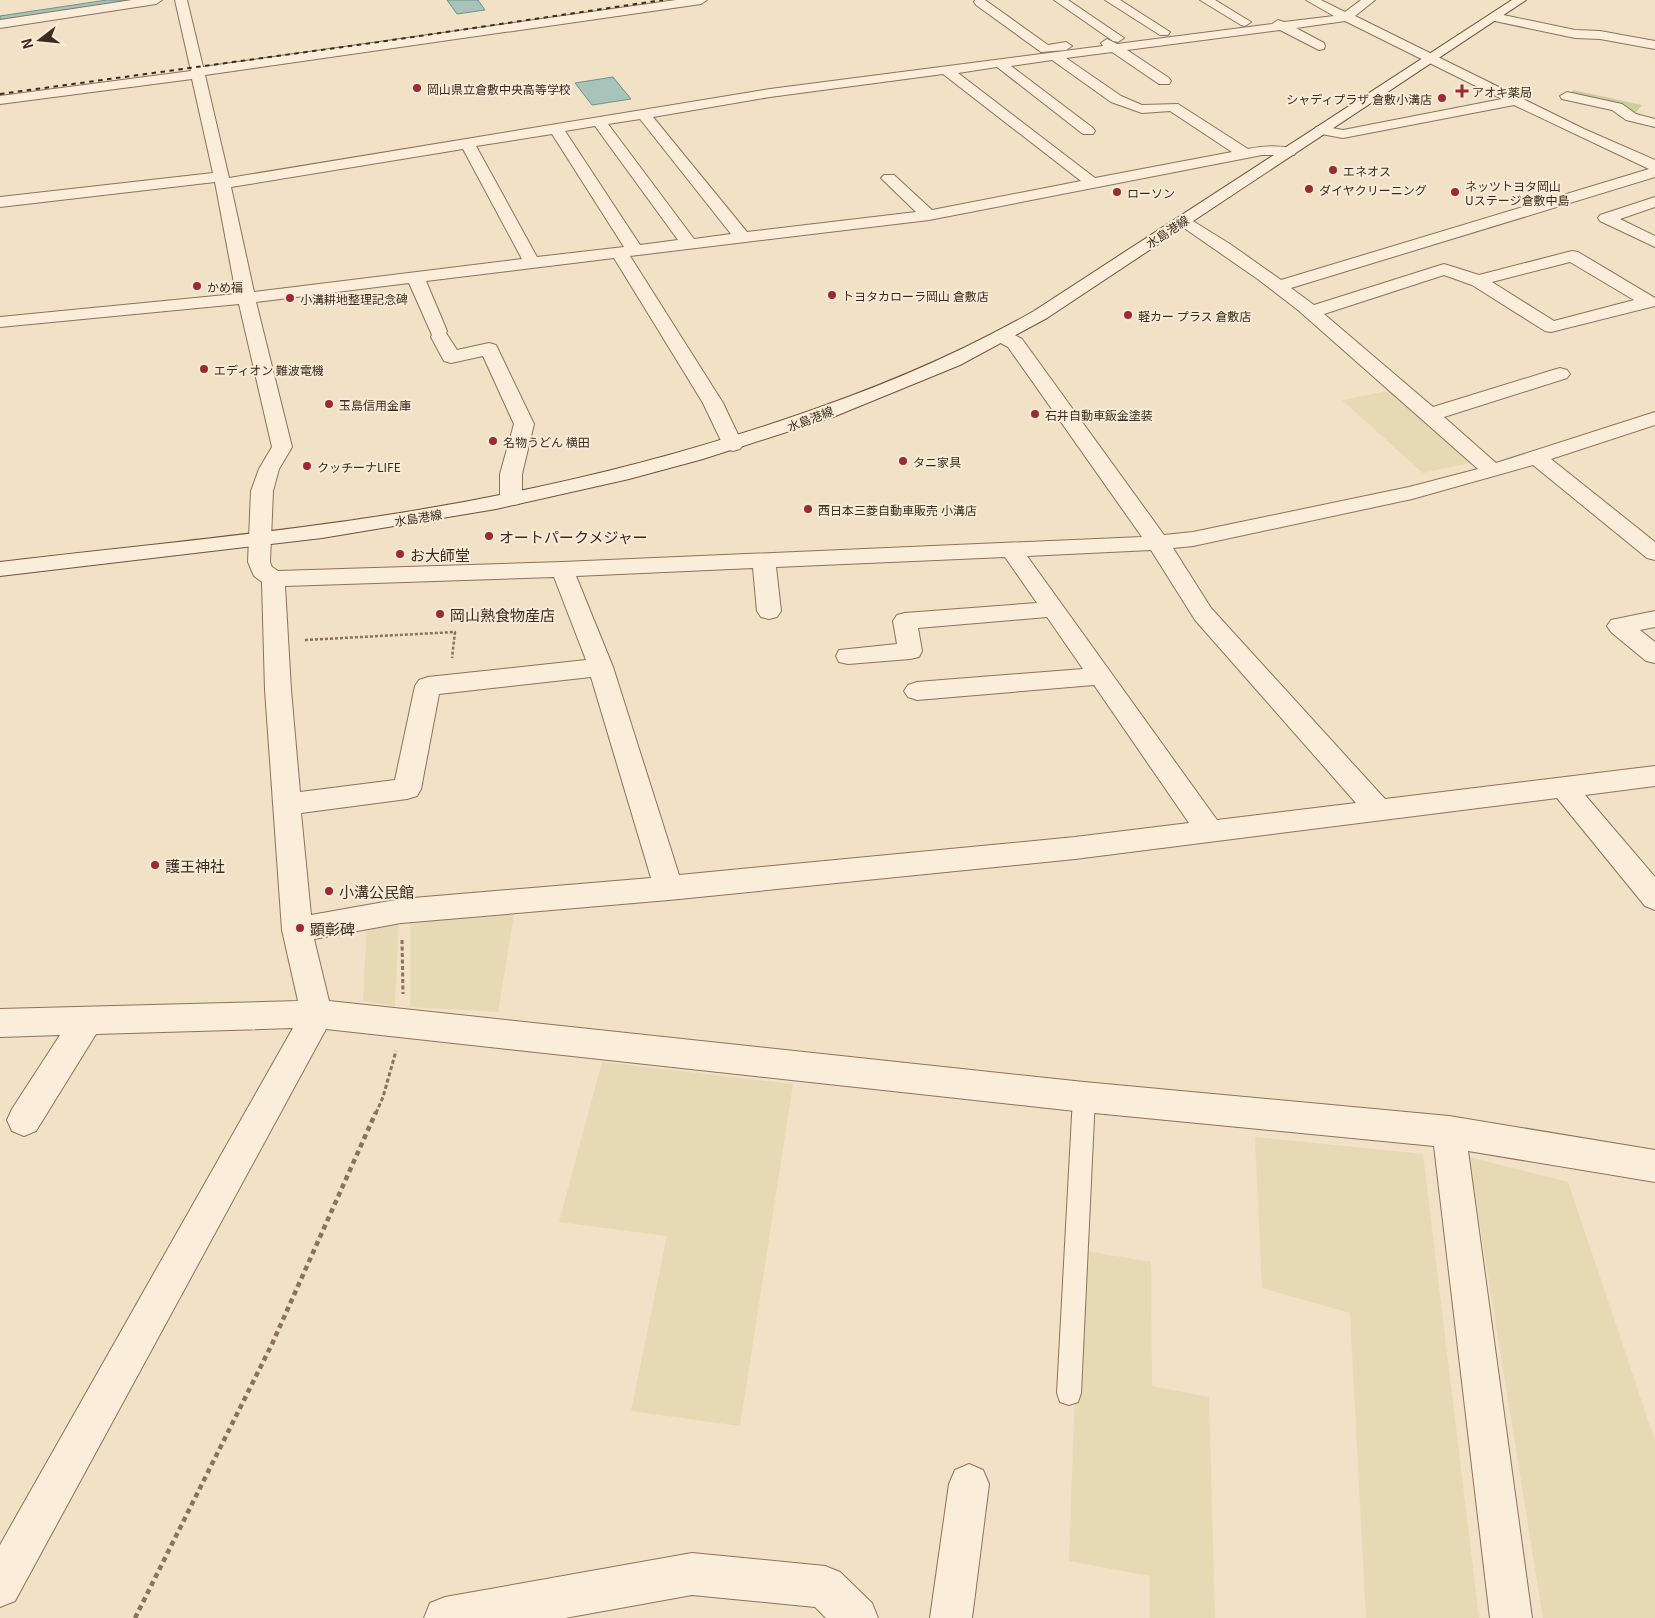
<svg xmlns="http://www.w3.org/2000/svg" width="1655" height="1618" viewBox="0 0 1655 1618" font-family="Georgia,'Noto Sans JP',serif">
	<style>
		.farmland { fill: #e5dab4 }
		.green { fill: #ccce9a }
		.water { fill: #a8c3b9; stroke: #6e9287 }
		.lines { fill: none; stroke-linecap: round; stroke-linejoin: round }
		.service-casing { stroke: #8c725b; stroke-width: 2 }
		.minor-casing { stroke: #8c725b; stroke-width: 2 }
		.secondary-casing { stroke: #6e533e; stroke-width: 2 }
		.path-far2 { stroke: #8c725b; stroke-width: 2.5; stroke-dasharray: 3 2; stroke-linecap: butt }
		.path-far1 { stroke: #8c725b; stroke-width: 3; stroke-dasharray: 4 2.5; stroke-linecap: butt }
		.path { stroke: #8c725b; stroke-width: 4.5; stroke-dasharray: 5 4; stroke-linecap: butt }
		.service { fill: #faeedb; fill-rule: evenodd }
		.minor { fill: #faeedb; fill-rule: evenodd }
		.secondary { fill: #faeedb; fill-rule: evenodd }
		.rail { stroke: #3c2b1f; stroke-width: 2; stroke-dasharray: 4.5 4.5; stroke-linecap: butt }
		.poi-dot { fill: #9c2a33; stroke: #f7ebd7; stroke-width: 2 }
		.labels { text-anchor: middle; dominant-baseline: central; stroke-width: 4; stroke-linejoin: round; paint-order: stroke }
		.far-poi-label { font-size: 12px; fill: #3c2b1f; stroke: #f7ebd7; text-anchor: start }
		.far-street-label { font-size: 12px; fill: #3c2b1f; stroke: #f7ebd7 }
		.poi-label { font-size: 15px; fill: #3c2b1f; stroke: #f7ebd7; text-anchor: start }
	</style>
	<rect width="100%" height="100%" fill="#f0e1c7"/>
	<g class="farmland">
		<polygon points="1389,391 1473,462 1423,473 1342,400"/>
		<polygon points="515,908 498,1012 410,1007 410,917"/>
		<polygon points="399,917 395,1006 363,1001 367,922"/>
		<polygon points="602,1062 793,1084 740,1426 631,1411 667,1236 559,1222"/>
		<polygon points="1255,1137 1423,1154 1479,1618 1366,1618 1350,1313 1262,1288"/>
		<polygon points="1469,1157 1568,1182 1655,1441 1655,1618 1543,1618"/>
		<polygon points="1080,1250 1151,1262 1152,1386 1209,1397 1215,1618 1150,1618 1150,1576 1069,1561"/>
	</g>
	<polygon class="green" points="1573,90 1642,105 1634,115 1569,95"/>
	<g class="water">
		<polygon points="107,0 136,0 0,21 0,16"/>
		<polygon points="447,0 478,0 485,10 457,14"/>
		<polygon points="613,77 631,99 592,105 575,83"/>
	</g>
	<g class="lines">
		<g class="service-casing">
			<polygon id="service" points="1084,1087 1091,1090 1095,1097 1081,1393 1078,1402 1069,1405 1060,1402 1057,1393 1073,1097 1077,1090"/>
		</g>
		<g class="minor-casing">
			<g id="minor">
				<polygon points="132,0 162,0 156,4 0,28 0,20"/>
				<path d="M175 0H187L203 67 676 0H707L701 4 205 75 229 178 770 89 1103 46 1101 43 1107 39 1117 44 1272 24 1278 20 1284 22 1334 16 1306 0H1321L1345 12 1361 0H1375L1355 16 1584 129 1655 160V177L1291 288 1314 305 1444 264 1479 275 1572 251 1578 252 1655 298V306L1551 332 1545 331 1472 285 1444 275 1324 314 1433 407 1553 370 1560 368 1567 370 1570 374 1567 378 1444 417 1496 463 1655 412V425L1551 459 1655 542V560L1647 558 1533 465 1412 499 1193 546 1173 548 1211 608 1385 799 1655 766V786L1585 795 1655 877V910L1645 906 1557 798 1075 859 669 900 401 923 314 939 329 1001 1084 1082 1449 1116 1655 1150V1182L1468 1151 1532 1618H1490L1434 1146 1084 1112 326 1029 15 1601 0 1607V1545L293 1028 96 1034 36 1131 24 1136 12 1131 7 1120 12 1109 60 1035 0 1037V1009L298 1001 282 930 265 690 262 582 254 576 248 562 251 491 259 469 272 447 239 304 0 327V317L236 294 215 182 0 207V197L213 173 192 79 0 104V96L191 71ZM1345 21 1502 99 1343 130 1321 126 1316 127 1314 130 1316 133 1343 138 1514 105 1649 169 1281 280 1230 244 1188 218H1176L1174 221 1259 280 1298 310 1478 469 1409 487 1193 532 1164 535 1022 339 1009 332 1002 330 995 332 993 336 995 340 1008 347 1142 537 562 562 278 571 272 567 270 562 273 491 279 469 292 447 256 302 409 283 432 335 431 337 444 361 451 363 483 356 514 424 500 474V499L503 504 511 505 519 504 522 499V474L534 424 496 345 489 343 457 350 446 333 447 331 426 281 614 258 703 403 723 445 726 449 733 451 740 449 743 445 723 403 630 256 929 220 1262 155H1294L1296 152 1294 149C1279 145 1263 146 1248 149L1178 104 1142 105 1121 96 1066 58 1112 52 1159 84H1169L1171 81 1169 78 1127 50 1280 30 1319 50 1324 49 1325 46 1324 43 1296 28ZM1052 60 1111 102 1142 113 1170 111 1232 152 1095 178 958 73 997 67 1083 134H1093L1095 131 1093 128 1011 66ZM943 74 1081 181 932 210 894 175H884L881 178 884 181 916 212 747 232 653 117 770 97ZM640 119 731 234 694 239 608 124ZM595 126 678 240 640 245 565 131ZM552 134 624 247 537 257 476 146ZM463 149 522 259 254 292 231 187ZM1570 262 1634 300 1554 321 1492 282ZM1151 550 1195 620 1356 803 1217 820 1027 556ZM1005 557 1037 603 905 613 897 615 893 621 897 644 839 650 836 656 839 662 848 664 910 659 919 657 922 651 918 628 1047 617 1083 669 917 682 908 685 904 691 908 697 917 700 1094 685 1189 823 1075 837 679 875 613 667 576 576 753 568 757 611 761 617 769 619 777 617 781 611 776 567ZM554 577 586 660 428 677 419 680 415 686 395 780 300 792 291 690 285 586ZM591 677 651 878 401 899 311 915 301 813 407 799 417 796 421 789 439 694Z"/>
				<polygon points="975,0 985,0 1048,45 1066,42 1072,46 1066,50 1041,52 976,5 974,2"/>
				<polygon points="1054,0 1068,0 1124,38 1118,42 1113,41"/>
				<polygon points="1105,0 1120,0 1170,32 1168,35 1160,35"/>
				<polygon points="1200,0 1215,0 1251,22 1245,26 1241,25"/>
				<polygon points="1494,13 1575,30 1600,31 1655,41 1655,49 1600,39 1575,38 1490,20 1488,17"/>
				<polygon points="1567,92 1622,104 1636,114 1655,119 1655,127 1626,120 1612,110 1562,99 1560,96"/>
				<polygon points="1655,197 1655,207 1620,219 1655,236 1655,247 1600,221 1598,218 1600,215"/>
				<polygon points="1655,611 1655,627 1640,630 1655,642 1655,663 1646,661 1611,632 1607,626 1611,620"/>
				<polygon points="969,1464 983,1470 989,1484 972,1618 930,1618 949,1484 955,1470"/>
				<polygon points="692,1553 825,1566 840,1572 872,1603 878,1618 826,1618 815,1607 692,1595 565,1618 424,1618 430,1603 445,1597"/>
			</g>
		</g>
		<g class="secondary-casing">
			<path id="secondary" d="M1512 0H1526L1047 318 960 365 833 417 703 459 629 479 496 509 322 538 0 576V562C125 547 250 536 374 517 513 496 650 465 783 420 870 391 954 357 1034 311Z"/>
		</g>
		<polyline class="path-far2" points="305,640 455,632 452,658"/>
		<g class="path-far1">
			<polyline points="402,940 403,994"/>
			<polyline points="376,1113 383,1097 396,1051"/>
		</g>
		<polyline class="path" points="135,1618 272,1344 376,1112"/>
		<use href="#service" class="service"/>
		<use href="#minor" class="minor"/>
		<use href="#secondary" class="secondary"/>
		<polyline class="rail" points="0,94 372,43 663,0"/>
	</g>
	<g class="poi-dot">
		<circle cx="417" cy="88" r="5"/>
		<path d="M1459.5 83.5h5v5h5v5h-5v5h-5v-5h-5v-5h5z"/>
		<circle cx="1442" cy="98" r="5"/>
		<circle cx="1333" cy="170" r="5"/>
		<circle cx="1309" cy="189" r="5"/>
		<circle cx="1117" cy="192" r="5"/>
		<circle cx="1455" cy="192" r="5"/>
		<circle cx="197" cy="286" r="5"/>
		<circle cx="832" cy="295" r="5"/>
		<circle cx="290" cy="298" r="5"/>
		<circle cx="1128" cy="315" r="5"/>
		<circle cx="204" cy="369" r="5"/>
		<circle cx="329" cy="404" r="5"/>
		<circle cx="1035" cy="414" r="5"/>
		<circle cx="493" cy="441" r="5"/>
		<circle cx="903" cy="461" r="5"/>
		<circle cx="307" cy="466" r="5"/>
		<circle cx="808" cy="509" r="5"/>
		<circle cx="489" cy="536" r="5"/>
		<circle cx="400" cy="554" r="5"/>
		<circle cx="440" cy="614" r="5"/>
		<circle cx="155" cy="865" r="5"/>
		<circle cx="329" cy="891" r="5"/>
		<circle cx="300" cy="928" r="5"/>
	</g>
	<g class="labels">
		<g class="far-poi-label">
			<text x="427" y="88">岡山県立倉敷中央高等学校</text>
			<text x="1472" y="91">アオキ薬局</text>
			<text x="1432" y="98" text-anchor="end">シャディプラザ 倉敷小溝店</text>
			<text x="1343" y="170">エネオス</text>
			<text x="1465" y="185">ネッツトヨタ岡山<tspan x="1465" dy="14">Uステージ倉敷中島</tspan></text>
			<text x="1319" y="189">ダイヤクリーニング</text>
			<text x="1127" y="192">ローソン</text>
			<text x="207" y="286">かめ福</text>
			<text x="842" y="295">トヨタカローラ岡山 倉敷店</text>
			<text x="300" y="298">小溝耕地整理記念碑</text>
			<text x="1138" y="315">軽カー プラス 倉敷店</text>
			<text x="214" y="369">エディオン 難波電機</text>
			<text x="339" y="404">玉島信用金庫</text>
			<text x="1045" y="414">石井自動車鈑金塗装</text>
			<text x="503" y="441">名物うどん 横田</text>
			<text x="913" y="461">タニ家具</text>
			<text x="317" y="466">クッチーナLIFE</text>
			<text x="818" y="509">西日本三菱自動車販売 小溝店</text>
		</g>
		<g class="far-street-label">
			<text transform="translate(1167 231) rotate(-33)">水島港線</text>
			<text transform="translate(810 418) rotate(-21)">水島港線</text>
			<text transform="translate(418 517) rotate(-9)">水島港線</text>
		</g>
		<g class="poi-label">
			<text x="499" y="536">オートパークメジャー</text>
			<text x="410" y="554">お大師堂</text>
			<text x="450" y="614">岡山熟食物産店</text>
			<text x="165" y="865">護王神社</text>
			<text x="339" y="891">小溝公民館</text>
			<text x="310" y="928">顕彰碑</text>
		</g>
	</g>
	<g transform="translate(40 40) rotate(254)" stroke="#f7ebd7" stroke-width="4" paint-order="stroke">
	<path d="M0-4L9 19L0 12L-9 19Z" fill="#3c2b1f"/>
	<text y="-8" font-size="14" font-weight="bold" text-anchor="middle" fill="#3c2b1f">N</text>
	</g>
</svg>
